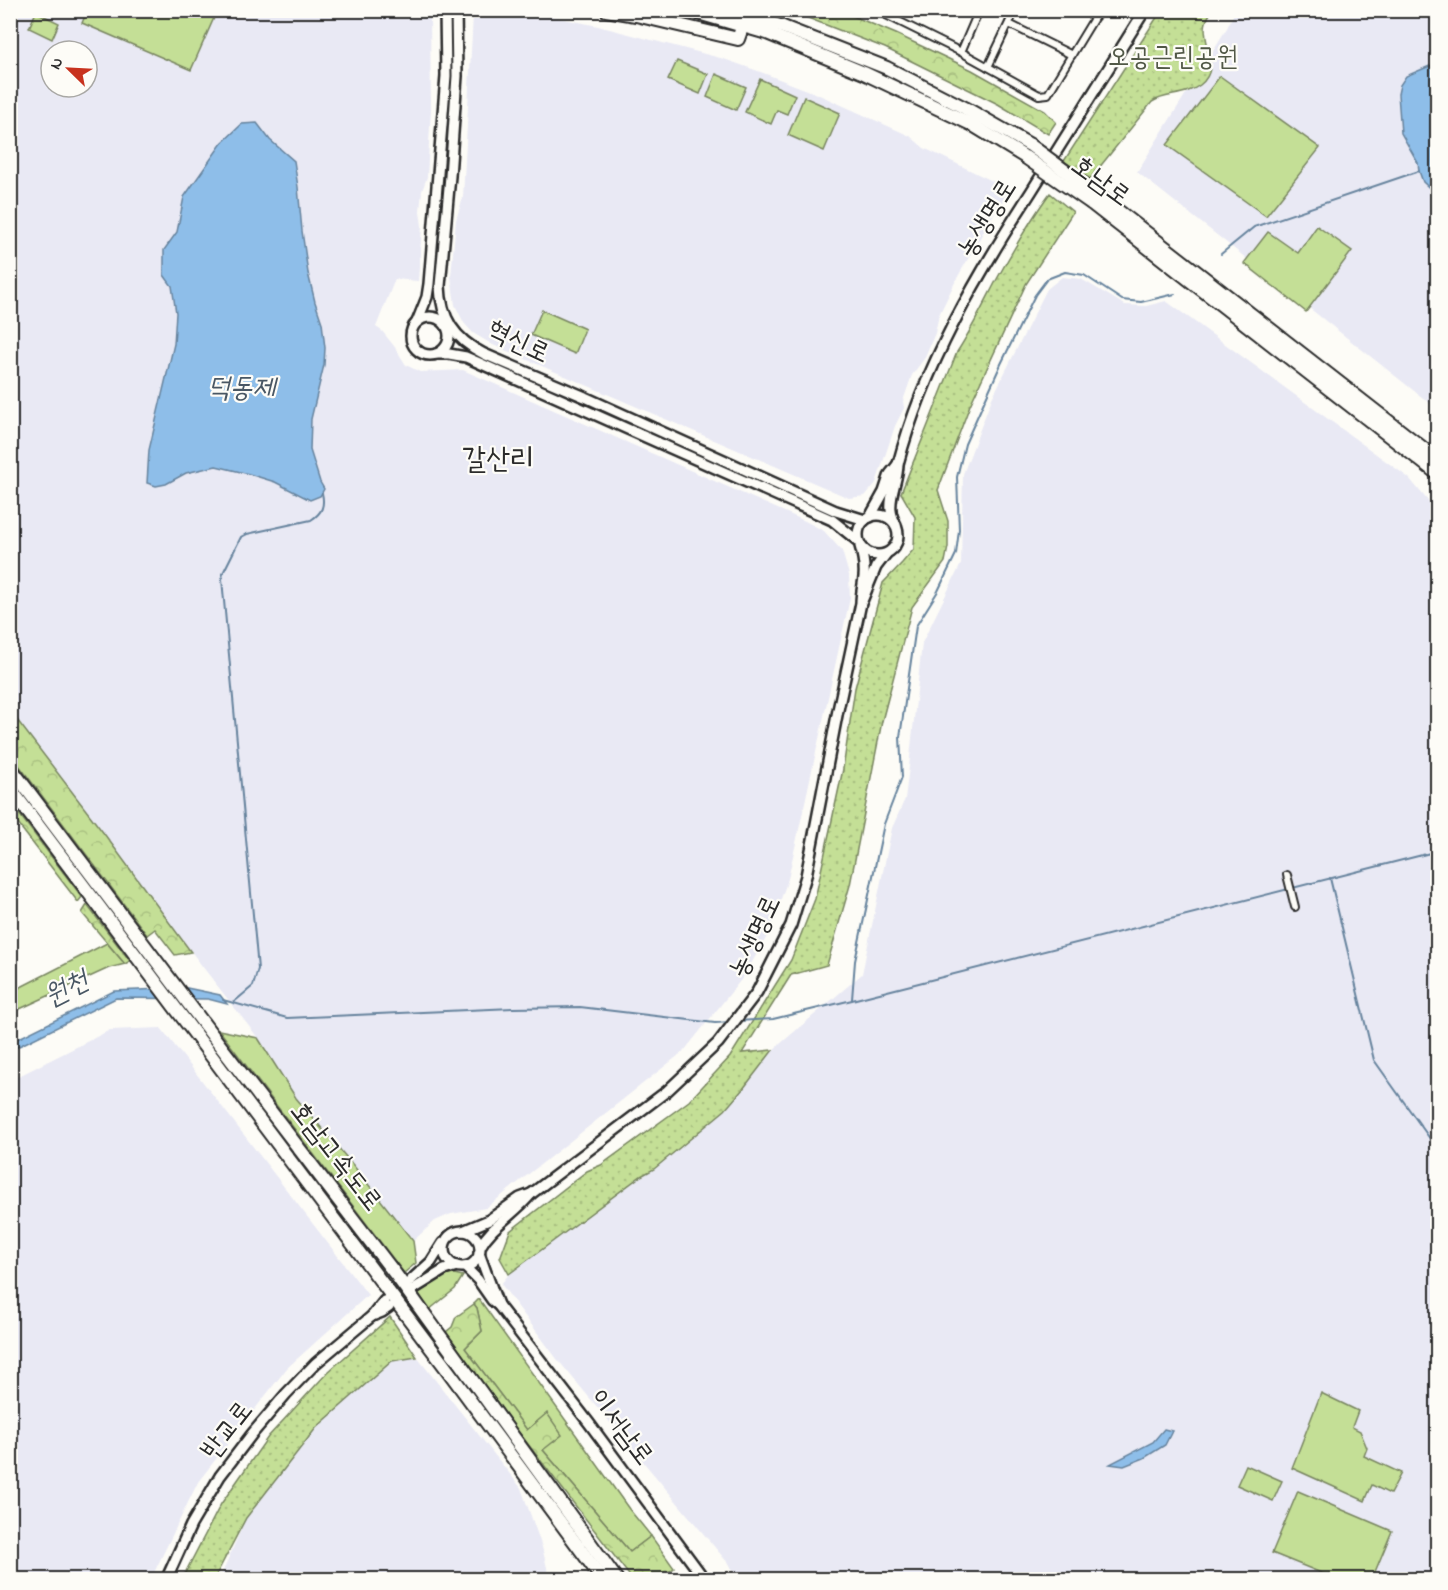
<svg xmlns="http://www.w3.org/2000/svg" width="1448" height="1590" viewBox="0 0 1448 1590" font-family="'Indie Flower','Poor Story',sans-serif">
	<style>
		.built { fill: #e9e9f4; fill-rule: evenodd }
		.grass { fill: #c4df96; stroke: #788560; stroke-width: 1.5 }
		.forest { fill: url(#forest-crowns); stroke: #788560; stroke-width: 1.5 }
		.park { fill: url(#park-dots); stroke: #788560; stroke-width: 1.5 }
		.water { fill: #8ebee9; stroke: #66839d; stroke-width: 1.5 }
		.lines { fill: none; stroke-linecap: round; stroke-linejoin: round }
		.stream { stroke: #66839d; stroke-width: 2 }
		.street-casing { stroke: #2b2b2b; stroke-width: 10 }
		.secondary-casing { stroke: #2b2b2b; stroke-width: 14 }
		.highway-casing { stroke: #2b2b2b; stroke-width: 16 }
		.street { stroke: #fdfcf7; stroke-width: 6 }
		.secondary { stroke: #fdfcf7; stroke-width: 9 }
		.highway { stroke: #fdfcf7; stroke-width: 12 }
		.highway-bridge-casing { stroke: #2b2b2b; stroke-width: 16; stroke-linecap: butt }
		.highway-bridge { stroke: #fdfcf7; stroke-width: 12 }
		.labels { text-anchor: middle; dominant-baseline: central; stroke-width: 4.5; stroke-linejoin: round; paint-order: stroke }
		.park-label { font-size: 27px; fill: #515846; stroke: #fdfcf7 }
		.street-label { font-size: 27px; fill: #2b2b2b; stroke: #fdfcf7 }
		.water-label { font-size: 28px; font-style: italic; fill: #495764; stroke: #fdfcf7 }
		.quarter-label { font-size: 30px; fill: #2b2b2b; stroke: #fdfcf7 }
	</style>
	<defs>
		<pattern id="forest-crowns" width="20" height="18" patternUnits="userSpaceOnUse" patternTransform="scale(1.5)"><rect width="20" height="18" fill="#c4df96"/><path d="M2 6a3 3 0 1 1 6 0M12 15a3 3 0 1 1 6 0" fill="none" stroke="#a9c081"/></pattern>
		<pattern id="park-dots" width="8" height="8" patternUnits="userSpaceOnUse" patternTransform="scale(1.5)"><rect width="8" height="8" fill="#c4df96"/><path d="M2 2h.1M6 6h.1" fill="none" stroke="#a9c081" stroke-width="1.8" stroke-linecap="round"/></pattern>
	</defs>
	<rect width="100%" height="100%" fill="#fdfcf7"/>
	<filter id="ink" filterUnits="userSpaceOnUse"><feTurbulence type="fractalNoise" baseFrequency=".0167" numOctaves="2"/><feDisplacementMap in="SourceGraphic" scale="12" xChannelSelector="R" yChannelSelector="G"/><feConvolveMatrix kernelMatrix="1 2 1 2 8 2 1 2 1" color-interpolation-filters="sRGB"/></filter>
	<g filter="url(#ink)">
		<g class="built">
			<polygon points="521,10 598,26 724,59 758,71 815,93 910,136 924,148 1011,190 1007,198 997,208 956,280 939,315 935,333 924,359 912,375 903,401 904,408 895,426 876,483 865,496 849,498 493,345 473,333 464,323 455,305 451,276 456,220 463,197 473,15 474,11"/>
			<path d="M11 11H430L431 110 427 177 422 191 420 211 422 226 418 281 395 279 376 327 382 331 394 346 406 365 420 372 463 370 805 521 824 531 842 551 849 575 850 598 788 879 769 933 744 976 684 1051 486 1208 451 1214 435 1221 413 1241 353 1165 296 1098 258 1038 202 966 105 835 11 712ZM51 51H87V87H51Z"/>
			<polygon points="1235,11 1437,11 1437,409 1137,172 1227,28"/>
			<polygon points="1062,277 1081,279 1125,305 1146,306 1166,301 1409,478 1438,513 1437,1579 738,1579 728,1563 557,1359 501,1284 509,1274 641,1176 654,1169 725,1110 743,1089 773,1050 862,974 892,828 905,799 909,767 922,643 961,564 963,474 992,398 1047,289"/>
			<polygon points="161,1028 368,1295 287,1368 198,1482 151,1579 11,1579 11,1080 110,1030"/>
			<polygon points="417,1357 521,1488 542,1547 548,1572 556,1579 219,1580 246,1518 316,1428 392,1361"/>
		</g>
		<g class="grass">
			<polygon points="87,11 87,10 217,11 191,70 82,23"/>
			<polygon points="36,12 59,23 52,39 29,28"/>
			<polygon points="677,61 708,74 700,94 668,80"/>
			<polygon points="716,74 746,87 736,110 707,97"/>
			<polygon points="1220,76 1320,148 1266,216 1167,145"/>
			<polygon points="760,79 795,95 787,114 777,110 771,124 745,112"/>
			<polygon points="804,97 840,113 824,151 788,135"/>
			<polygon points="1317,226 1352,251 1306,312 1244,263 1268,232 1298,253"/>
			<polygon points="542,310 585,329 575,354 531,335"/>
			<polygon points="107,943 125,964 109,968 11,1013 11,992"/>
			<polygon points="219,1030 258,1038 296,1098 353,1165 413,1241 416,1263 404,1273"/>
			<polygon points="450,1273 463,1276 455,1289 429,1310 418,1292"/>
			<polygon points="479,1299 629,1509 651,1536 630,1552 543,1450 547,1414 527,1430 465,1348 482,1331 477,1308 474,1304"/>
			<polygon points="1321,1393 1358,1411 1352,1427 1360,1431 1367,1448 1364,1456 1401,1473 1390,1494 1372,1485 1365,1501 1292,1468"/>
			<polygon points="1246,1465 1282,1481 1273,1501 1237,1485"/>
			<polygon points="1298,1491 1392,1531 1372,1579 1336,1579 1272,1553"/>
		</g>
		<g class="forest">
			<polygon points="790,11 841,11 896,34 972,70 1045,111 1056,122 1048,134 998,104 885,48"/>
			<polygon points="11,712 105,835 191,952 175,955 155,929 147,935 15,760 11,754"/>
			<polygon points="10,802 82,897 78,902 15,820 11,813"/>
			<polygon points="87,905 130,961 125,964 82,913"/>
			<polygon points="474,1304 477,1308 482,1331 465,1348 527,1430 547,1413 562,1435 543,1450 630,1552 651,1536 674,1568 660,1579 632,1579 514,1426 446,1332 452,1327 456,1317"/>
		</g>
		<g class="park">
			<path d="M1161 11H1212C1209 15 1205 22 1205 28 1205 48 1220 69 1200 85 1184 97 1166 93 1152 102L1090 179 1064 161Z"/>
			<path d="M1050 193 1073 212 1026 284 970 405 938 490 948 521V547L945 562 912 607 882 721 850 885 827 965 791 975 742 1053 773 1050 743 1089 725 1110 654 1169 641 1176 509 1274 500 1258 510 1231 587 1171 601 1165 689 1101 730 1057 791 960 815 899 843 769 855 688 883 583 902 563 914 549 915 517 901 493 957 352C972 329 984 304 997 279 1013 250 1030 220 1050 193Z"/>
			<polygon points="390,1317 417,1357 392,1361 316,1428 246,1518 214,1579 182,1579 221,1504 268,1437 328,1372"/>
		</g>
		<g class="water">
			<polygon points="1437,63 1437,195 1423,182 1419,171 1418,163 1401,133 1398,94 1400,85 1406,76"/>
			<polygon points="257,123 270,140 294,161 298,187 302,231 308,273 315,302 322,323 325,348 324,365 311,419 310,450 320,482 324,489 320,496 310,500 275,482 249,474 216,466 186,473 166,484 156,486 147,483 149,450 174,344 176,313 172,286 164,275 164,250 177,232 184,197 222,143 242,124"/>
			<polygon points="187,988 220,995 227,1004 208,999 116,998 11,1050 11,1042 114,991"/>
			<polygon points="1164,1429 1172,1431 1165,1445 1144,1458 1124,1466 1110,1464 1153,1442"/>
		</g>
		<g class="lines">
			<g class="stream">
				<polyline points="1221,254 1254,227 1419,171"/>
				<polyline points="1330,878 1374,1060 1438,1150"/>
				<polyline points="852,999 855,961 884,824 902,777 900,737 916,626 938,591 956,554 959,530 957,477 965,444 1001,364 1035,295 1047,279 1065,272 1084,275 1122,300 1141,302 1175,294"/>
				<polyline points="223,1000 287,1018 513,1008 580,1007 715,1023 730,1022"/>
				<path d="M234 1002 253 986 258 969 222 579 223 573 241 537 247 534 311 520C322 513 325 506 322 493"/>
				<polyline points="738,1021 773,1019 852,1000 1438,851"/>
			</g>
			<g class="street-casing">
				<g id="street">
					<polyline points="876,10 961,52 1039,95 1048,94 1099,10"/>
					<polyline points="1084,10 1096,16"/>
					<polyline points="1009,24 1072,55"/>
					<polyline points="961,52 979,10"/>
					<polyline points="988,67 1015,10"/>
					<polyline points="1287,875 1295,907"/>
				</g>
			</g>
			<g class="secondary-casing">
				<g id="secondary">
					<path d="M456 10 457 76 450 176 440 286C441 318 454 339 484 354L585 397 836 511 865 520"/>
					<circle cx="430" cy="336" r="19"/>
					<polyline points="417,322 427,297 429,284 446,76 445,10"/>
					<polyline points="436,354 449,354 466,357 832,520 858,541"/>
					<circle cx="878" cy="535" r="20"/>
					<polyline points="870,517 884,492 890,474 898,464"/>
					<path d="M896 525C894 521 891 515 891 510 889 495 898 480 898 464 924 366 976 277 1031 192 1069 132 1107 71 1145 10"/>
					<polyline points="862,601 876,567 886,554"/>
					<circle cx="462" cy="1249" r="18"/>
					<polyline points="463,1231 489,1220 520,1198 531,1194"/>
					<path d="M480 1247C492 1225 515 1214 531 1194L667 1091 718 1043 757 992 791 925 806 876 838 710 861 603C861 594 863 586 864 577 865 566 863 556 860 546"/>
					<polyline points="479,1253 498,1305"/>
					<polyline points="465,1267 478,1280 492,1300 498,1305 589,1423 705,1580"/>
					<polyline points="410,1281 431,1262 443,1243"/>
					<polyline points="415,1288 444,1270 457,1266"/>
					<polyline points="372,1316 382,1312 389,1307"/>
					<polyline points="166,1580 191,1525 220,1476 252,1434 286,1394 316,1363 372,1316 384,1301"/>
				</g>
			</g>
			<g class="highway-casing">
				<g id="highway">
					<polyline points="606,10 636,15 738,39 743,25"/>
					<polyline points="688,10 767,33 864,73 971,124 1025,157"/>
					<polyline points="730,10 783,27 887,68 965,108 1030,145"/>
					<polyline points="1099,196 1438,460"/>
					<polyline points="1091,203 1438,474"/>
					<polyline points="10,767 222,1048 396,1275 617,1580"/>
					<polyline points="10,788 446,1368 603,1580"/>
				</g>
			</g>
			<use href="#street" class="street"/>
			<use href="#secondary" class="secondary"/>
			<use href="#highway" class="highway"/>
			<g class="highway-bridge-casing">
				<g id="highway-bridge">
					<polyline points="1030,145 1099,196"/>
					<polyline points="1025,157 1091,203"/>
				</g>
			</g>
			<use href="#highway-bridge" class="highway-bridge"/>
		</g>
	</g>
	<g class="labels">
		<g class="park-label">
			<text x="1173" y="58">오공근린공원</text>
		</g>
		<g class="street-label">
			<text transform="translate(1100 182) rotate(36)">호남로</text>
			<text transform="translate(988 219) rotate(-58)">농생명로</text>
			<text transform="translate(518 343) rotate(25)">혁신로</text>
			<text transform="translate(756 937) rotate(-65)">농생명로</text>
			<text transform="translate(335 1157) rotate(52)">호남고속도로</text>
			<text transform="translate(620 1428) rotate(53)">이서남로</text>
			<text transform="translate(228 1431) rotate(-52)">반교로</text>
		</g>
		<g class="water-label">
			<text x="241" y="389">덕동제</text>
			<text transform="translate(67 990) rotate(-27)">원천</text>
		</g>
		<g class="quarter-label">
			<text x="498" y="461">갈산리</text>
		</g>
	</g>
	<rect width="1448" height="1590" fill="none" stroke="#fdfcf7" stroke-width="36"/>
	<rect x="18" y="18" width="1412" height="1554" fill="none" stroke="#2b2b2b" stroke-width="2" filter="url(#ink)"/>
	<g transform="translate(69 69) rotate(294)"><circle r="28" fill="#fdfcf7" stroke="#a9a8a5" stroke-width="1.5"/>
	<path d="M0-4.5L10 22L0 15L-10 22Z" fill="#c8321e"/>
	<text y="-9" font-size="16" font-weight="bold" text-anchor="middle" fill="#2b2b2b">N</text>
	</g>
</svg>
